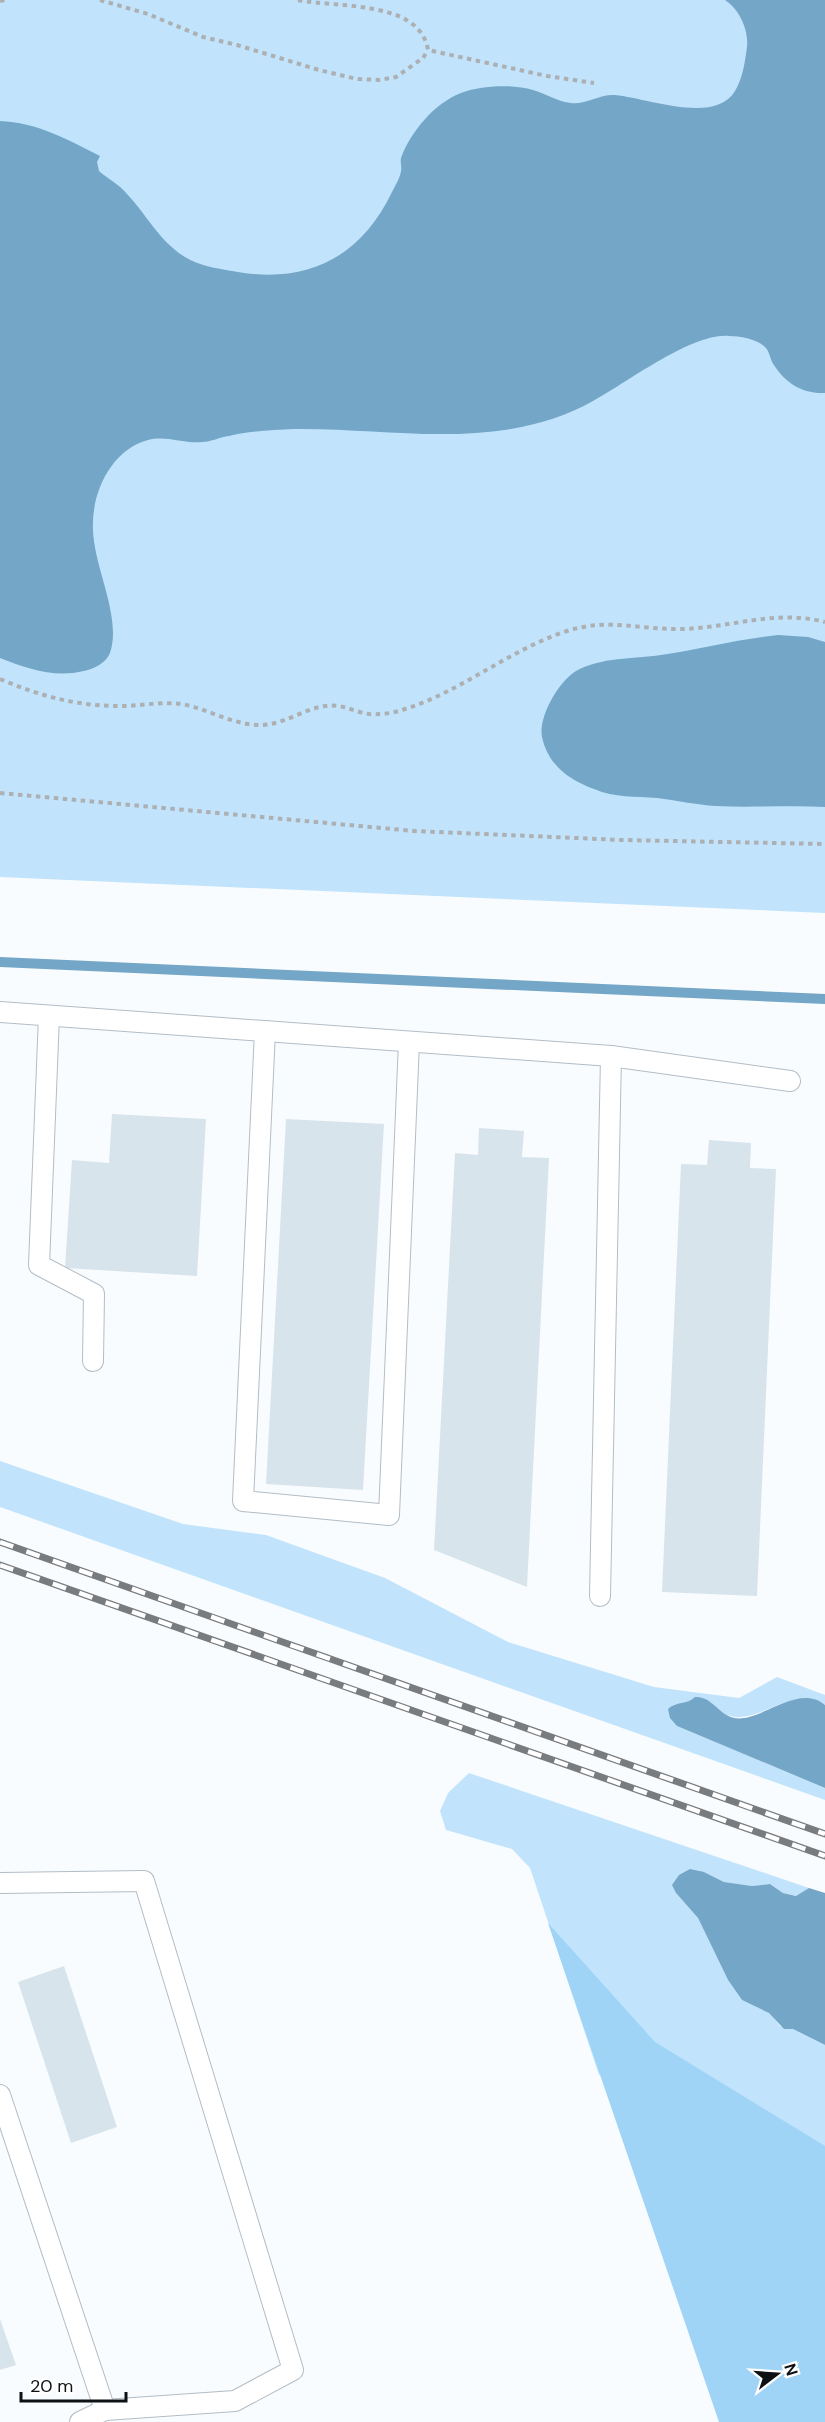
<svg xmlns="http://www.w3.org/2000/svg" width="825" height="2422" viewBox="0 0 825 2422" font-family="'DM Sans',sans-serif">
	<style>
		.green { fill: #c1e4fc }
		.forest { fill: #a0d4f7 }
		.water { fill: #74a6c7 }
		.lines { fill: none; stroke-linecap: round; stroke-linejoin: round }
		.stream { stroke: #74a6c7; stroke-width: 10 }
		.building { fill: #d8e4ec }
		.lane-casing { stroke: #b2bdc6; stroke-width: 22 }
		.path { stroke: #adb0b3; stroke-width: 4; stroke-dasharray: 4.5 4.5; stroke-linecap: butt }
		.lane { stroke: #fff; stroke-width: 20 }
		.rail-casing { stroke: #797c7f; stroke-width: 7 }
		.rail { stroke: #fff; stroke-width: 4.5; stroke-dasharray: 14; stroke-linecap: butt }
	</style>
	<rect width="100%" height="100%" fill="#f9fcfe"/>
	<g class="green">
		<polygon points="0,0 825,0 825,913 0,877"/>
		<path d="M0 1461 183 1524 266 1535 385 1578 508 1642 654 1687 739 1698 777 1677 825 1695V1705C820 1700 814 1701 807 1700 773 1696 740 1739 711 1702L673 1705 677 1726 825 1788V1800L0 1507Z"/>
		<polygon points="469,1773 809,1888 797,1896 783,1893 770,1884 752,1886 724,1882 704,1872 676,1893 698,1918 728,1980 742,2000 770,2013 780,2026 793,2029 825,2045 825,2422 624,2069 599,2075 530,1868 512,1849 446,1830 440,1811 448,1793"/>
	</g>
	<polygon class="forest" points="548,1923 655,2042 825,2146 825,2422 719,2422"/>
	<g class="water">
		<path d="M725 0H825V393C801 394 784 382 772 362 770 357 769 351 765 347 757 339 740 336 729 336 691 333 627 383 593 401 569 415 539 424 511 429 439 441 366 428 294 429 273 430 249 431 229 436 220 437 211 442 202 442 184 444 166 435 148 440 111 450 91 493 93 530 94 568 122 617 110 653 106 663 94 669 84 671 54 678 28 669 0 658V121C36 122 69 140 100 156L97 162 99 171C108 179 119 184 127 194 147 215 159 241 185 257 199 266 216 268 232 271 305 285 360 259 392 192 395 186 400 178 401 171 402 166 400 163 401 158 411 131 435 103 461 93 481 85 513 84 533 90 545 93 558 102 571 103 585 105 599 94 615 95 647 98 715 125 735 91 743 78 745 61 747 47 749 30 739 9 725 0Z"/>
		<path d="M778 635 808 637 825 642V807C789 805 752 808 716 806 696 805 676 800 657 798 635 796 615 798 594 789 569 780 548 765 542 737 538 717 559 681 576 671 601 657 633 659 661 655 700 649 738 639 778 635Z"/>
		<path d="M695 1697C717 1696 720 1725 749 1717 772 1711 803 1686 825 1705V1788L677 1726 670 1718 668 1709C676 1701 687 1705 695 1697Z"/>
		<polygon points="690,1869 704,1872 724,1882 752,1886 770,1884 783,1893 796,1896 809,1888 825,1893 825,2045 793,2029 784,2029 769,2013 742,2000 728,1980 698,1918 676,1893 672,1885 679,1875"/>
	</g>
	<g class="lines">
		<polyline class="stream" points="0,962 825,999"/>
	</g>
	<g class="building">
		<polygon points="112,1114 206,1119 197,1276 65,1268 72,1160 109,1163"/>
		<polygon points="286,1119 384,1124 363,1490 266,1484"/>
		<polygon points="479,1128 524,1131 522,1157 549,1158 527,1587 434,1550 455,1153 478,1155"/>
		<polygon points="709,1140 751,1143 750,1168 776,1169 757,1596 662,1592 681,1164 707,1165"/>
		<polygon points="64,1966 117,2127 71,2143 18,1982"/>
		<polygon points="0,2319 16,2365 0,2370"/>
	</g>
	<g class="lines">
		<g class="lane-casing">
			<g id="lane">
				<polyline points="0,1012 611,1056"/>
				<polyline points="49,1016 39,1265 94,1294 93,1361"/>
				<polyline points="265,1031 243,1501 389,1515 409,1042"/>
				<polyline points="600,1596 611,1056 790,1081"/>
				<polyline points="0,1883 144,1881 293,2370 235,2401 105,2410"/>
				<polyline points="0,2095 105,2410 80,2422"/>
			</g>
		</g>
		<g class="path">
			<polyline points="100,0 148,14 203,37 237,45 319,70 357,79 380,80 396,77 423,58 428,50"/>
			<path d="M298 0C338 8 420 0 428 50L547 76 594 83"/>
			<polyline points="0,1 5,0"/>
			<path d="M0 679C38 695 72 705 114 706 136 707 159 701 182 704 208 709 233 725 260 725 284 725 303 709 325 706 341 703 354 712 369 714 381 715 394 713 405 709 460 692 508 651 564 632 607 617 639 630 681 629 730 628 776 609 825 622"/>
			<polyline points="0,793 414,831 622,840 825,844"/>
		</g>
		<use href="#lane" class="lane"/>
		<g class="rail-casing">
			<g id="rail">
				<polyline points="0,1542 825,1834"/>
				<polyline points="0,1565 825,1856"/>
			</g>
		</g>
		<use href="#rail" class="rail"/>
	</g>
	<g transform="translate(777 2374) rotate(73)" stroke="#ffffff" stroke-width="4.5" paint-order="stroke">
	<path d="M0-4.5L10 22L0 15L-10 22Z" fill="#0d1114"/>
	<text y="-9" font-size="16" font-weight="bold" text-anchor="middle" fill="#0d1114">N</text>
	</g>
	<path d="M21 2392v9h105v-9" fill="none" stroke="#0d1114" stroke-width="3"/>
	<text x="30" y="2392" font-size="18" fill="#0d1114" stroke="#ffffff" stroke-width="4.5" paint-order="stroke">20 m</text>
</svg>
